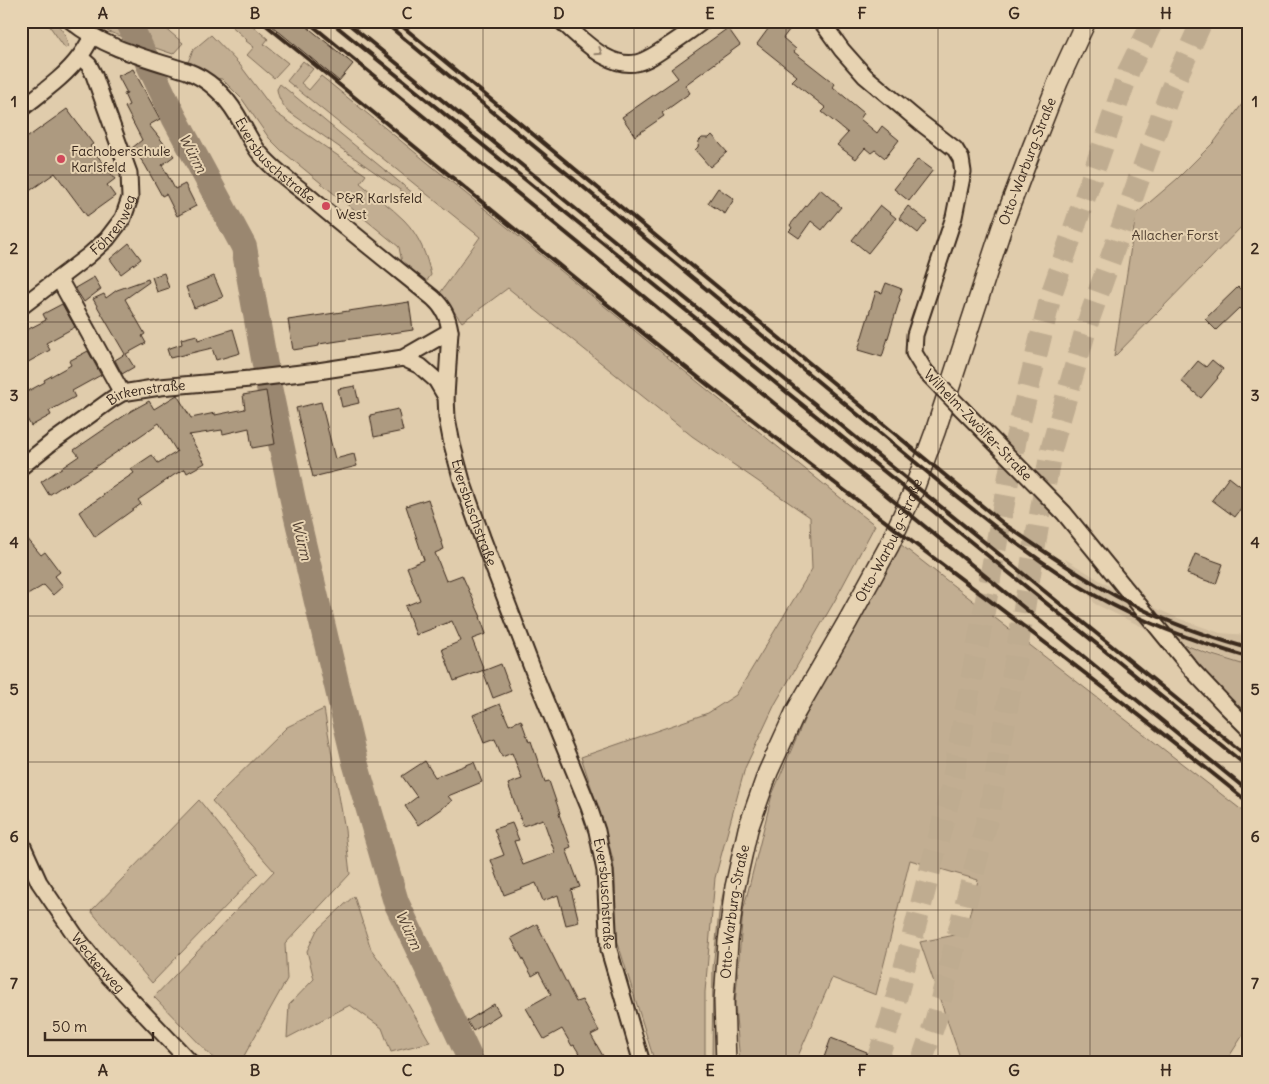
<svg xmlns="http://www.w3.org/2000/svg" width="1269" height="1084" viewBox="0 0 1269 1084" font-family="Delius,sans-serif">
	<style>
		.built { fill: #d1bd9f }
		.green { fill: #c2ae92; stroke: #7e6c58 }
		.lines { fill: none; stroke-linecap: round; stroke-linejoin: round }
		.river { stroke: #9a8770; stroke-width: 26 }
		.building { fill: #ad9a80; stroke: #3b2a1e }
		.highway-tunnel { stroke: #bfac90; stroke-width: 22; stroke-dasharray: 22 11; stroke-linecap: butt }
		.minor-casing { stroke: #3b2a1e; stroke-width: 19 }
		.major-casing { stroke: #3b2a1e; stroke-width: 22 }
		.minor { stroke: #e7d3b2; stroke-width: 15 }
		.major { stroke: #e7d3b2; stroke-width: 19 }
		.rail { stroke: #3b2a1e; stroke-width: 4 }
		.minor-bridge-casing { stroke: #3b2a1e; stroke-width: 19; stroke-linecap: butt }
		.minor-bridge { stroke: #e7d3b2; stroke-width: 15 }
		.oneway { stroke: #917e68 }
		.grid { fill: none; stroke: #3b2a1e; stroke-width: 1; stroke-opacity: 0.55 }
		.poi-dot { fill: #d1495b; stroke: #e7d3b2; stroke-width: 2 }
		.labels { text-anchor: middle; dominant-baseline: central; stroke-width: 4; stroke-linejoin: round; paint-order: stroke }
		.poi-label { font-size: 14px; fill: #3b2a1e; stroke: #e7d3b2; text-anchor: start }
		.street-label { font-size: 14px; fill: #3b2a1e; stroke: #e7d3b2 }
		.park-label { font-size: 14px; fill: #4f3e2f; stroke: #e7d3b2 }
		.water-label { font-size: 15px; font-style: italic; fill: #534132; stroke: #e7d3b2 }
		.neatline { fill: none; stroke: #3b2a1e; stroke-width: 2 }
		.grid-label { font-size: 16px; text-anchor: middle; font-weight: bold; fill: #3b2a1e }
	</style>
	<rect width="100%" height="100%" fill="#e0ccac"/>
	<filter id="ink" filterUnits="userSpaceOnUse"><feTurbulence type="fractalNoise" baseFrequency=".02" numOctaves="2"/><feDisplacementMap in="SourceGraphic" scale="10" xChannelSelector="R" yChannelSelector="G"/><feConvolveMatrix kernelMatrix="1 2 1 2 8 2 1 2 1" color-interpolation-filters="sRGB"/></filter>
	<g filter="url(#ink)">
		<polygon class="built" points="1065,559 1119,592 1180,619 1220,633 1248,635 1248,666 1155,633 1095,604"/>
		<g class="green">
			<path d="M46 21C59 21 67 35 68 47L65 48Z"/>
			<polygon points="91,21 157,21 183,43 173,54 109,32"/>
			<polygon points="226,21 247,21 268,39 264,44 288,63 274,78 247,55 254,47 246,41 247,40"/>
			<path d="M211 35 240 65 276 113 289 122 366 175 360 183C374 195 391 207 404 220 419 235 427 256 431 275L426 282 403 268 399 247 282 151 269 138 242 99 222 79C212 79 197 67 188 62L193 50Z"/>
			<polygon points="303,61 313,69 301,83 309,90 321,76 853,508 875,525 834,602 775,704 745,768 715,878 705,992 705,1063 655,1063 616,937 615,879 613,859 599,810 581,757 708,713 736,695 812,569 810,517 692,436 508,288 462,322 440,293 480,237 287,81"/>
			<path d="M280 84 420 199V201L418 202 413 199 288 111C282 104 278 98 277 89Z"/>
			<polygon points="1248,96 1248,220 1114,357 1136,214 1177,179 1215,141"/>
			<polygon points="900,544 1248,815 1248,1027 1225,1063 962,1063 920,942 965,933 978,880 910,860 876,995 832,978 795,1063 740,1063 735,1005 743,911 772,795 807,713"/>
			<polygon points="1155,633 1206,653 1248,666 1248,737"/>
			<polygon points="324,709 345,830 350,874 285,944 287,979 240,1063 218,1063 154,997 274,871 212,801 287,727"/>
			<polygon points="199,800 258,873 152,983 91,911"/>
			<polygon points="725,884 728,884 718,1063 712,1063 713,968 719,913"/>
			<polygon points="354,896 371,949 395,982 430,1042 391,1052 382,1028 350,1005 287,1038 289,1005 314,979 307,951 317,930"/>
		</g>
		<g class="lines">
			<polyline class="river" points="128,21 174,117 244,247 269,387 294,505 355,762 396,902 472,1063"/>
		</g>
		<g class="building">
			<polygon points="266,21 300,21 353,64 339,81"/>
			<polygon points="774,21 796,21 783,38 796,49 794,52 835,84 833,87 864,113 860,119 877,133 882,126 899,140 885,158 875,150 871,153 865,148 856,159 837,145 848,133 822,112 826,108 792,81 797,76 757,44"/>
			<polygon points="728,28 740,45 685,85 690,93 662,113 664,116 635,136 622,117 678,78 671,69"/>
			<polygon points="133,69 160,119 149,125 174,156 162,165 175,189 185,184 196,206 177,216 166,194 162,196 145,165 132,148 142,140 125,107 129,105 124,94 127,93 118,76"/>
			<polygon points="67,109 93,144 90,146 115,179 107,185 115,196 87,216 55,173 21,197 21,142"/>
			<polygon points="712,135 727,152 710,167 695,150 698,147 699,141 702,138 709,138"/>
			<polygon points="918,159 933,170 909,201 894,189"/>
			<polygon points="718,188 734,199 725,214 708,203"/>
			<polygon points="820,189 841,207 822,230 811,221 799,238 789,231 792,228 790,225"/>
			<polygon points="880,205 896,218 868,253 852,240"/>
			<polygon points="908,206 927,221 918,233 899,218"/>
			<polygon points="129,243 141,259 121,274 110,259"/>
			<polygon points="164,273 169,288 157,292 152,277"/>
			<polygon points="214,276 223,297 194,308 186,287"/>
			<polygon points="94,277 101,289 84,302 75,288"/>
			<polygon points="148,279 149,282 125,299 145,334 142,336 146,343 126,354 134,367 122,374 115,360 125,354 93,299 104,294 106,298 117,290"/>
			<polygon points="886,283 902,289 899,298 900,299 882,357 858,350 876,291 882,293"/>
			<polygon points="1248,285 1248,317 1239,308 1216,330 1205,319 1238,287 1242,291"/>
			<polygon points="409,302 413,330 358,338 319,344 319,346 293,350 288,320"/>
			<polygon points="62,304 75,327 46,343 50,350 21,366 21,333 46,320 43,314"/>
			<polygon points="233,329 240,353 216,360 212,348 170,358 167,349 182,344 181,339 197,335 198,340"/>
			<polygon points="88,351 101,375 72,391 75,397 49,411 51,415 31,426 21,408 21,395 45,382 44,380 71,365 69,361"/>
			<polygon points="1212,360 1223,369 1217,377 1218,378 1201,398 1181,381 1198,361 1206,367"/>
			<polygon points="355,386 359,403 342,407 338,389"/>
			<polygon points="266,391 275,444 252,448 249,428 223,434 222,430 189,435 205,463 187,473 185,469 174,475 138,500 141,504 95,537 79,512 104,495 103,494 134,473 131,469 152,455 158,463 177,452 159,423 89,471 65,486 64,485 49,495 41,482 79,456 74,450 131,411 149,401 154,409 177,395 191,418 215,413 215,415 245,409 243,395"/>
			<polygon points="321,402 335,459 354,454 357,466 313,477 296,408"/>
			<polygon points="398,409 403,431 374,437 370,415"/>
			<polygon points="1229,477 1248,492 1248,500 1235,517 1212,500"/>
			<polygon points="428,499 444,549 435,553 446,581 462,575 481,617 480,617 486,634 472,639 484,670 454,681 442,649 461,641 452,621 416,635 405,606 420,600 407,567 424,560 406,506"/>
			<polygon points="21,531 41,555 45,552 60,572 55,576 63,586 53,595 44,585 21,599"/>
			<polygon points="1195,554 1223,564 1216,584 1187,574"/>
			<polygon points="501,664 511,691 493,698 483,671"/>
			<polygon points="500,704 509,725 521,720 529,742 531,741 545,782 549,781 560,813 559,814 571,847 566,849 580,887 571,890 579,922 566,925 558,895 543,901 536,883 504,895 491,860 504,855 494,829 512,823 519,840 514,841 523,865 555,853 543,819 523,826 508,784 522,779 512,753 502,757 495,739 484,743 473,715"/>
			<polygon points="425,761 435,777 474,762 482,782 448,796 452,801 418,825 405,806 417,797 402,776"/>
			<polygon points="537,924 576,1002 582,1000 599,1031 591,1035 607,1063 585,1063 574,1045 572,1046 562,1029 544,1039 526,1008 551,994 539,972 532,976 511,938"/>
			<polygon points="494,1004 500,1014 473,1031 467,1021"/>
			<polygon points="831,1038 867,1052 863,1063 822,1063"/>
		</g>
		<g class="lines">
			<g class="highway-tunnel">
				<polyline points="876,1063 891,1018 950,795 1016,438 1051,295 1129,70 1153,21"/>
				<polyline points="921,1063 936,1019 990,809 1051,450 1088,322 1170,92 1202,21"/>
			</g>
			<g class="minor-casing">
				<g id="minor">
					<path id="s1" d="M71 21C104 48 146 58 187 71 208 79 225 95 237 115 244 127 250 140 258 151 271 168 290 181 306 194 348 230 391 264 433 298 444 308 448 317 450 331L446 397 447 418 452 444 462 481 483 540 536 678 589 807 597 831 605 871 609 950 642 1063"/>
					<path d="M561 21C575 33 588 47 604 56 631 71 645 62 668 46 680 38 692 30 703 21"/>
					<polyline points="821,21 842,50 865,76 921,123 955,149 961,159 963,172 954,217 915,335 914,353 925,371"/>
					<path d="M21 109C41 93 65 77 80 56 85 50 88 43 93 36"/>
					<polyline points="59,279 122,393"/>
					<path id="s2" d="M21 307 88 256 107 239 123 218 130 198 129 173 94 75 89 65 80 57"/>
					<polyline points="403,358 420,366 436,380 446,397"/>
					<polyline points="961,408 1064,513 1193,671 1226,706 1248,728"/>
					<path id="s3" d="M21 467 51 443 112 399 122 393 160 387 250 379 318 371 403 358 450 331"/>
					<path id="s4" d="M21 842 39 882 75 935 99 966 191 1063"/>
				</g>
			</g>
			<g class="major-casing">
				<g id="major">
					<path id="s5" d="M726 1063 724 1001 728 942 735 887 748 829 768 772 795 713 848 621 889 546 911 497 935 432 1002 227 1030 153 1058 82 1086 21"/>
				</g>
			</g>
			<use href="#minor" class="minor"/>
			<use href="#major" class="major"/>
			<g class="rail">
				<path d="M261 21C416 146 566 274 722 396 897 533 1076 662 1248 802"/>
				<polyline points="307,21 1248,791"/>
				<polyline points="330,21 1248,767"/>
				<polyline points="345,21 1248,757"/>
				<path d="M383 21 950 491C996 528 1043 566 1096 596 1144 623 1195 642 1248 657"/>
				<path d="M396 21 1004 524C1036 546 1067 568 1100 587 1146 614 1197 634 1248 648"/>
				<polyline points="1238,1063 1248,1049"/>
			</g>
			<g class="minor-bridge-casing">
				<polyline id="minor-bridge" points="925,371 961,408"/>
			</g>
			<use href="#minor-bridge" class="minor-bridge"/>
		</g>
		<defs><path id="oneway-chevron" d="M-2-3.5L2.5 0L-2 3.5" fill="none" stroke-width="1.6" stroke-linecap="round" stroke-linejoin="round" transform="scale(1.25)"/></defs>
		<use class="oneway" href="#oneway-chevron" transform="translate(599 52) rotate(34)"/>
	</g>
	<path class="grid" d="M179 21V1063M331 21V1063M483 21V1063M634 21V1063M786 21V1063M938 21V1063M1090 21V1063M21 175H1248M21 322H1248M21 469H1248M21 616H1248M21 762H1248M21 910H1248"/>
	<g class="poi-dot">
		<circle cx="61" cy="159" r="5"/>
		<circle cx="326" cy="206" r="5"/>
	</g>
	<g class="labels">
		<g class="poi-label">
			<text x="71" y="151">Fachoberschule<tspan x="71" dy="16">Karlsfeld</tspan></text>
			<text x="336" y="198">P&amp;R Karlsfeld<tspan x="336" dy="16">West</tspan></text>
		</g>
		<g class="street-label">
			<text stroke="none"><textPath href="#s1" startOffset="255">Eversbuschstraße</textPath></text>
			<text stroke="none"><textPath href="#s5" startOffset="962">Otto-Warburg-Straße</textPath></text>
			<text stroke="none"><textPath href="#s2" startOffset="125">Föhrenweg</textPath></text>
			<text stroke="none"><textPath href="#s3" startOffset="149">Birkenstraße</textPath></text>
			<text transform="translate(978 425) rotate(46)">Wilhelm-Zwölfer-Straße</text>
			<text stroke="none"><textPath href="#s1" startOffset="689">Eversbuschstraße</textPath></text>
			<text stroke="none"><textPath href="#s5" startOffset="558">Otto-Warburg-Straße</textPath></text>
			<text stroke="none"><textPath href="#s1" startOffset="1094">Eversbuschstraße</textPath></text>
			<text stroke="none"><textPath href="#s5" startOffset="152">Otto-Warburg-Straße</textPath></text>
			<text stroke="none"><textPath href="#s4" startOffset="144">Weckerweg</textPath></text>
		</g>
		<g class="park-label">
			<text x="1175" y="235">Allacher Forst</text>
		</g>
		<g class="water-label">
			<text transform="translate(193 153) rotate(62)">Würm</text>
			<text transform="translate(302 540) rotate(76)">Würm</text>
			<text transform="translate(409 930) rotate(65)">Würm</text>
		</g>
	</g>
	<rect width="1269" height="1084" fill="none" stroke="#e7d3b2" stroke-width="55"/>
	<path d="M45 1032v8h108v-8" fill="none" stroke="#3b2a1e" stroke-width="2.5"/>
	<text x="52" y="1032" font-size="15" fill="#3b2a1e" stroke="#e7d3b2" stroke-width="4" paint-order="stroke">50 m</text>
	<rect x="28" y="28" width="1214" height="1028" class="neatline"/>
	<g class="grid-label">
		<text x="103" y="19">A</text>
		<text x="255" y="19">B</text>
		<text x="407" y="19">C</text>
		<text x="559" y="19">D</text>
		<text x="710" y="19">E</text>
		<text x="862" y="19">F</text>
		<text x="1014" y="19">G</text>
		<text x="1166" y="19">H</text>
		<text x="14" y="107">1</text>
		<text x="1255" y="107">1</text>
		<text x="14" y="254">2</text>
		<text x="1255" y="254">2</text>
		<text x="14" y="401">3</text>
		<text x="1255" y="401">3</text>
		<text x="14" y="548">4</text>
		<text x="1255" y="548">4</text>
		<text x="14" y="695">5</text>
		<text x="1255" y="695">5</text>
		<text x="14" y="842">6</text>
		<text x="1255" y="842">6</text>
		<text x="14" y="989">7</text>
		<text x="1255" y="989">7</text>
		<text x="103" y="1076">A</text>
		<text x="255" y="1076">B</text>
		<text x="407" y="1076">C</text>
		<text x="559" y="1076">D</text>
		<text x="710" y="1076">E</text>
		<text x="862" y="1076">F</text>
		<text x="1014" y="1076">G</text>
		<text x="1166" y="1076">H</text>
	</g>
</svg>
